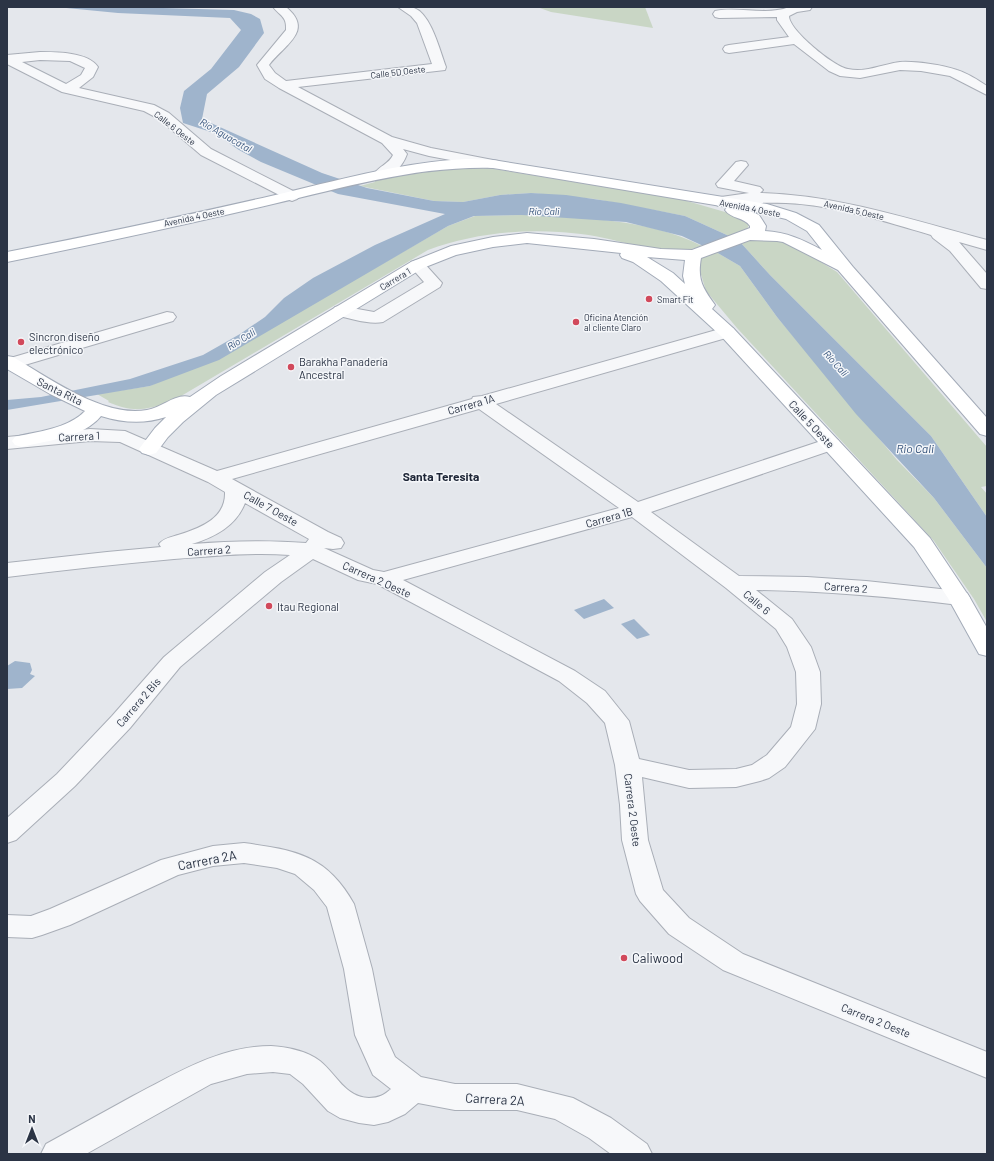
<svg xmlns="http://www.w3.org/2000/svg" width="994" height="1161" viewBox="0 0 994 1161" font-family="Barlow,sans-serif">
	<style>
		.green { fill: #c9d6c5 }
		.water { fill: #9fb4cc }
		.lines { fill: none; stroke-linecap: round; stroke-linejoin: round }
		.minor-casing { stroke: #a9aeb7; stroke-width: 2 }
		.major-casing { stroke: #a3abb8; stroke-width: 2 }
		.minor { fill: #f7f8fa; fill-rule: evenodd }
		.major { fill: #fff; fill-rule: evenodd }
		.poi-dot { fill: #d1495b; stroke: #f4f6f9; stroke-width: 1.5 }
		.labels { text-anchor: middle; dominant-baseline: central; stroke-width: 3; stroke-linejoin: round; paint-order: stroke }
		.far-street-label { font-size: 9px; fill: #2b3445; stroke: #f4f6f9 }
		.far-poi-label { font-size: 9px; fill: #2b3445; stroke: #f4f6f9; text-anchor: start }
		.far-water-label { font-size: 10px; font-style: italic; fill: #34527a; stroke: #f4f6f9 }
		.poi-label { font-size: 11px; fill: #2b3445; stroke: #f4f6f9; text-anchor: start }
		.street-label { font-size: 11px; fill: #2b3445; stroke: #f4f6f9 }
		.water-label { font-size: 12px; font-style: italic; fill: #34527a; stroke: #f4f6f9 }
		.neighbourhood-label { font-size: 12px; font-weight: bold; fill: #1d2536; stroke: #f4f6f9 }
		.near-street-label { font-size: 13px; fill: #2b3445; stroke: #f4f6f9 }
		.near-poi-label { font-size: 13px; fill: #2b3445; stroke: #f4f6f9; text-anchor: start }
	</style>
	<rect width="100%" height="100%" fill="#e4e7ec"/>
	<g class="green">
		<polygon points="537,7 645,7 653,28 551,12"/>
		<polygon points="471,167 488,168 680,199 732,214 746,220 749,225 747,229 729,236 685,216 595,199 531,193 500,195 463,202 434,201 360,186 375,182 375,180 432,170"/>
		<path d="M522 215C582 218 647 218 702 246 672 257 648 248 617 241 599 236 578 233 559 232 515 229 469 235 428 250L171 402C144 410 134 413 108 402L109 401 97 394 150 386 347 284 448 226 475 216Z"/>
		<polygon points="747,240 787,241 837,272 987,447 987,486 981,487 987,494 987,517 931,436 770,275 741,243"/>
		<polygon points="716,252 740,266 777,317 897,460 934,498 987,568 987,622 974,599 934,541 737,328 706,291 700,271 700,257"/>
	</g>
	<g class="water">
		<polygon points="56,7 128,7 234,10 251,14 260,19 264,33 239,67 207,94 202,119 322,173 367,188 434,201 463,202 500,195 531,193 566,195 621,203 670,213 685,216 729,236 741,243 770,275 931,436 987,517 987,568 934,498 856,414 777,317 740,266 716,252 682,236 626,222 522,215 474,216 448,226 219,360 150,386 7,410 7,400 41,397 130,379 203,355 240,334 265,317 284,298 313,278 375,245 445,214 338,194 261,162 239,150 214,133 183,123 180,108 184,91 211,69 241,30 230,18 118,13"/>
		<polygon points="604,599 614,608 584,619 574,610"/>
		<polygon points="634,619 650,635 637,639 621,624"/>
		<polygon points="15,661 30,663 32,670 30,674 35,676 22,688 7,689 7,666"/>
	</g>
	<g class="lines">
		<g class="minor-casing">
			<g id="minor">
				<path d="M273 7H286C315 31 284 45 269 65L275 73 286 81 432 64 417 23 411 16 398 7C403 7 409 6 414 8 431 14 440 51 446 67L445 70 298 87 392 137 431 148 498 161 500 164 498 167 493 168 429 156 403 149 407 154C403 166 390 181 376 177L374 174C379 166 389 164 393 155L382 143 279 88 265 79 257 65 286 30C287 16 280 16 273 7Z"/>
				<path d="M789 7H812L810 10 797 12 789 16C789 30 834 67 848 69 866 73 883 64 900 62 916 61 942 65 957 70 967 73 978 80 987 86V95L950 76 921 71 900 70 860 78 840 76 829 71 794 44 729 53 725 52 723 49 725 46 729 45 789 37 777 20V17L719 18 715 17 713 14 715 11C738 6 768 16 789 7Z"/>
				<path d="M40 52C57 52 88 52 98 67L93 77 79 88 154 105 169 113 211 149 297 193 300 196 297 199 292 201 287 199 201 155 159 119 144 111 62 92 7 64V55ZM40 60 70 61 85 68 81 75 66 84 22 62Z"/>
				<path d="M741 161 746 162 748 165 734 181 760 187 763 190 760 193C838 195 912 220 987 240V250L959 242 987 274V289L981 288 950 251 933 238 931 235C884 221 835 205 786 203 763 202 741 203 719 206L714 204 711 201 714 198 749 193 718 187 716 184 736 162Z"/>
				<path d="M417 260 423 262 442 283 440 287 383 322C369 325 349 318 335 315L332 311 335 307 341 306 374 312 424 282 409 265 411 262Z"/>
				<polygon points="167,312 173,313 176,317 173,321 18,367 12,368 7,367 7,359"/>
				<path d="M727 327 733 328 736 332 733 336 496 404 638 502 824 440 831 438 838 440 841 444 838 448 651 512 739 576 807 577 866 581 959 591 967 593 970 598 967 603 959 605C891 597 824 591 756 590L792 619 811 647 820 672 821 704 815 729 785 767 769 778 760 781 736 787 689 788 642 777 648 840 663 890 689 918 743 954 987 1052V1078L723 970 669 934 640 901 636 894 622 840 620 805 615 765 605 723 587 703 559 681 377 584 358 580 313 559 281 582 180 667 130 728 75 786 16 840 7 843V818L57 774 112 716 164 657 265 572 290 555C252 552 213 556 174 559 118 564 63 570 7 577V563L107 552 161 547 159 544C164 538 171 537 178 535 201 528 226 518 225 492L208 482 120 442 90 441 7 449V437L90 429 125 431 217 471 472 399 473 397 482 396ZM479 409 619 508 384 572 373 570 324 548 333 549 341 548 344 543 341 538 328 532 232 479ZM245 503 309 539 306 543C267 540 230 541 192 544 215 537 236 526 245 503ZM632 517 726 588 776 629 787 647 796 672 797 704 791 727 767 755 752 765 736 769 689 770 639 759 629 721 605 691 575 671 403 580Z"/>
				<path d="M244 843C295 850 327 855 354 904L372 969 385 1035 395 1057 421 1077 455 1084H517L573 1098 611 1118 647 1144 652 1154H611L589 1138 555 1119 517 1110H455L418 1103 405 1114 388 1122 374 1125 359 1123 340 1118 328 1111 303 1084 290 1074 273 1072 247 1074 211 1084 86 1154H41L46 1144C75 1128 104 1112 133 1096 177 1073 220 1046 271 1046 287 1047 307 1051 320 1061 337 1075 345 1097 369 1098 379 1098 384 1095 391 1089L373 1075 355 1035 344 969 327 907 314 890 295 874 277 868 244 863 213 866 178 875 70 925 42 935 32 938 7 937V915L31 916 50 909 161 860 213 846Z"/>
			</g>
		</g>
		<g class="major-casing">
			<path id="major" d="M467 159 493 160 767 204 796 213 819 225 853 267 987 418V436L980 434 838 270 783 242 777 241 750 240 701 258C697 280 703 288 715 305L712 309 733 328 930 538 970 598 987 628V656L979 654 948 598 914 547 721 336 661 281 633 262 622 258 620 255 621 253 527 243 493 247 456 255 423 268 216 395 183 422 168 437 156 453 149 455 142 453 139 449 155 428 166 417C145 424 123 423 101 416 83 438 48 440 22 447L15 445 12 441 15 437C38 431 68 429 85 411L50 394 7 369V356L13 357C49 378 104 418 147 410 162 408 175 393 190 397L221 376 411 262 451 246 493 237 527 233 594 239 661 249 692 250 750 228V226C744 217 731 219 725 210L727 207 493 168C416 166 347 187 273 204 185 225 96 244 7 262V252C95 235 183 216 271 196 336 181 400 162 467 159ZM748 210 786 219 807 231 822 250C803 240 787 232 765 231L766 226 759 215ZM647 257 685 260 683 276 685 284 673 273Z"/>
		</g>
		<use href="#minor" class="minor"/>
		<use href="#major" class="major"/>
	</g>
	<g class="poi-dot">
		<circle cx="649" cy="299" r="4"/>
		<circle cx="576" cy="322" r="4"/>
		<circle cx="21" cy="342" r="4"/>
		<circle cx="291" cy="367" r="4"/>
		<circle cx="269" cy="606" r="4"/>
		<circle cx="624" cy="958" r="4"/>
	</g>
	<g class="labels">
		<g class="far-street-label">
			<text transform="translate(398 72) rotate(-7)">Calle 5D Oeste</text>
			<text transform="translate(175 128) rotate(38)">Calle 6 Oeste</text>
			<text transform="translate(750 208) rotate(11)">Avenida 4 Oeste</text>
			<text transform="translate(854 210) rotate(13)">Avenida 5 Oeste</text>
			<text transform="translate(194 217) rotate(-12)">Avenida 4 Oeste</text>
			<text transform="translate(395 279) rotate(-31)">Carrera 1</text>
		</g>
		<g class="far-poi-label">
			<text x="657" y="299">Smart Fit</text>
			<text x="584" y="317">Oficina Atención<tspan x="584" dy="10">al cliente Claro</tspan></text>
		</g>
		<g class="far-water-label">
			<text transform="translate(226 135) rotate(30)">Río Aguacatal</text>
			<text x="544" y="211">Río Cali</text>
			<text transform="translate(241 339) rotate(-32)">Río Cali</text>
			<text transform="translate(836 363) rotate(48)">Río Cali</text>
		</g>
		<g class="poi-label">
			<text x="29" y="336">Sincron diseño<tspan x="29" dy="13">electrónico</tspan></text>
			<text x="299" y="361">Barakha Panadería<tspan x="299" dy="13">Ancestral</tspan></text>
			<text x="277" y="606">Itau Regional</text>
		</g>
		<g class="street-label">
			<text transform="translate(60 391) rotate(26)">Santa Rita</text>
			<text transform="translate(471 404) rotate(-16)">Carrera 1A</text>
			<text transform="translate(812 424) rotate(47)">Calle 5 Oeste</text>
			<text transform="translate(79 436) rotate(-3)">Carrera 1</text>
			<text transform="translate(271 508) rotate(29)">Calle 7 Oeste</text>
			<text transform="translate(609 517) rotate(-16)">Carrera 1B</text>
			<text transform="translate(209 550) rotate(-4)">Carrera 2</text>
			<text transform="translate(377 579) rotate(24)">Carrera 2 Oeste</text>
			<text transform="translate(846 587) rotate(4)">Carrera 2</text>
			<text transform="translate(757 602) rotate(40)">Calle 6</text>
			<text transform="translate(138 702) rotate(-49)">Carrera 2 Bis</text>
			<text transform="translate(633 810) rotate(83)">Carrera 2 Oeste</text>
			<text transform="translate(876 1020) rotate(22)">Carrera 2 Oeste</text>
		</g>
		<g class="water-label">
			<text x="915" y="448">Rio Cali</text>
		</g>
		<g class="neighbourhood-label">
			<text x="441" y="476">Santa Teresita</text>
		</g>
		<g class="near-street-label">
			<text transform="translate(207 860) rotate(-11)">Carrera 2A</text>
			<text transform="translate(495 1099) rotate(3)">Carrera 2A</text>
		</g>
		<g class="near-poi-label">
			<text x="632" y="958">Caliwood</text>
		</g>
	</g>
	<rect width="994" height="1161" fill="none" stroke="#2b3445" stroke-width="16"/>
	<g transform="translate(32 1129)" stroke="#f4f6f9" stroke-width="3" paint-order="stroke">
	<path d="M0-3L7 15L0 10L-7 15Z" fill="#2b3445"/>
	<text y="-6" font-size="11" font-weight="bold" text-anchor="middle" fill="#2b3445">N</text>
	</g>
</svg>
